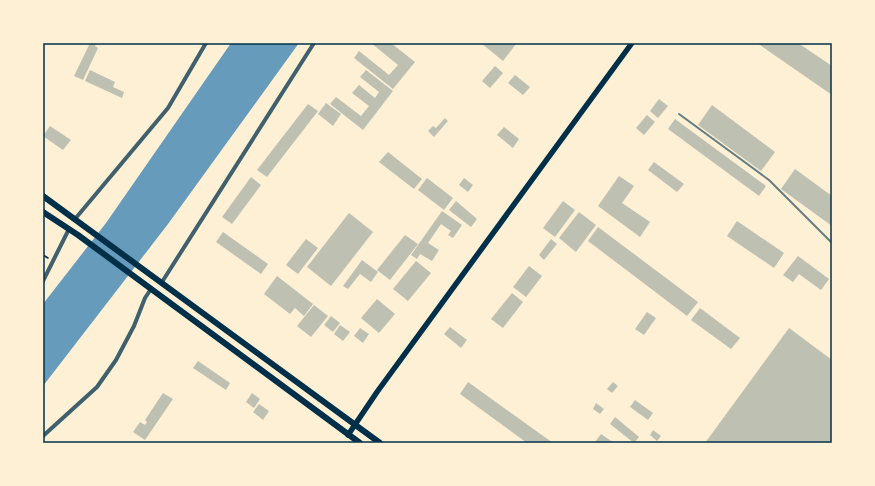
<svg xmlns="http://www.w3.org/2000/svg" width="875" height="486" viewBox="0 0 875 486" font-family="Signika,sans-serif">
	<style>
		.water { fill: #669bbc }
		.building { fill: #bec0b2 }
		.lines { fill: none; stroke-linecap: round; stroke-linejoin: round }
		.path { stroke: #003049; stroke-width: 1.5 }
		.minor { stroke: #3f606c; stroke-width: 4 }
		.secondary { stroke: #003049; stroke-width: 5.5 }
		.primary { stroke: #003049; stroke-width: 6 }
		.rail { stroke: #657d81; stroke-width: 2 }
		.neatline { fill: none; stroke: #003049; stroke-width: 1.5 }
	</style>
	<rect width="100%" height="100%" fill="#fdf0d5"/>
	<polygon class="water" points="231,43 299,43 168,224 43,386 43,304 106,223"/>
	<g class="building">
		<polygon points="90,43 96,43 95,46 98,48 83,80 74,76"/>
		<polygon points="371,43 391,43 415,62 393,89 354,58 359,51 389,75 398,65"/>
		<polygon points="481,43 515,43 516,44 503,61"/>
		<polygon points="757,43 798,43 832,66 832,95"/>
		<polygon points="495,66 503,73 490,88 482,81"/>
		<polygon points="90,70 115,82 113,87 124,92 122,98 85,81"/>
		<polygon points="366,70 393,91 363,130 330,104 336,97 361,116 369,106 352,93 359,85 375,98 379,92 360,77"/>
		<polygon points="515,75 530,87 523,95 508,83"/>
		<polygon points="659,99 668,106 658,118 650,111"/>
		<polygon points="326,103 341,114 333,126 318,114"/>
		<polygon points="308,104 318,111 267,177 257,170"/>
		<polygon points="712,105 775,152 761,171 698,125"/>
		<polygon points="647,115 655,122 644,135 636,128"/>
		<polygon points="445,118 448,121 434,137 428,131 433,126 436,128"/>
		<polygon points="675,119 766,186 759,196 668,129"/>
		<polygon points="50,126 71,140 63,150 43,136"/>
		<polygon points="504,127 519,139 513,148 497,135"/>
		<polygon points="388,152 422,179 414,189 379,162"/>
		<polygon points="654,162 684,184 677,192 648,170"/>
		<polygon points="795,169 832,196 832,226 781,189"/>
		<polygon points="619,176 634,186 622,203 650,222 640,237 598,206"/>
		<polygon points="251,177 261,185 232,224 222,217"/>
		<polygon points="427,178 453,198 444,210 418,190"/>
		<polygon points="464,178 473,185 468,192 459,185"/>
		<polygon points="456,201 477,219 471,227 449,210"/>
		<polygon points="563,201 575,210 555,237 543,228"/>
		<polygon points="442,211 462,225 453,238 448,235 451,231 441,224 428,243 439,250 432,261 420,254 417,259 411,255"/>
		<polygon points="579,212 596,225 576,252 559,238"/>
		<polygon points="349,213 373,232 331,286 307,267"/>
		<polygon points="737,221 784,253 774,268 727,236"/>
		<polygon points="598,227 698,302 687,316 588,241"/>
		<polygon points="223,232 268,264 261,274 216,242"/>
		<polygon points="405,235 418,244 390,280 377,270"/>
		<polygon points="306,239 318,248 298,274 286,265"/>
		<polygon points="551,239 557,244 544,260 539,255"/>
		<polygon points="798,256 829,279 821,290 799,274 793,282 783,275"/>
		<polygon points="362,260 378,272 371,282 360,274 348,289 343,286"/>
		<polygon points="416,261 431,273 408,301 393,289"/>
		<polygon points="529,266 542,276 526,297 513,287"/>
		<polygon points="277,276 313,304 304,316 295,308 290,314 264,294"/>
		<polygon points="512,293 523,302 503,328 491,319"/>
		<polygon points="377,299 395,314 379,333 361,318"/>
		<polygon points="314,305 328,316 311,337 297,326"/>
		<polygon points="700,308 740,338 731,349 691,320"/>
		<polygon points="647,312 656,318 644,335 635,329"/>
		<polygon points="331,316 340,323 333,332 324,325"/>
		<polygon points="340,325 350,332 343,341 334,334"/>
		<polygon points="450,327 467,340 461,348 444,334"/>
		<polygon points="360,328 369,334 363,343 354,336"/>
		<polygon points="789,328 832,360 832,443 705,443"/>
		<polygon points="198,361 230,383 226,390 193,368"/>
		<polygon points="468,382 553,443 527,443 460,394"/>
		<polygon points="613,382 618,386 612,393 607,389"/>
		<polygon points="163,393 173,399 145,440 133,432 140,422 145,425 147,422 145,420"/>
		<polygon points="252,393 260,399 254,408 246,402"/>
		<polygon points="635,400 653,413 648,420 630,407"/>
		<polygon points="596,403 604,409 600,414 593,409"/>
		<polygon points="259,404 269,411 263,420 253,412"/>
		<polygon points="615,417 639,437 634,443 610,424"/>
		<polygon points="653,430 661,436 657,441 650,435"/>
		<polygon points="601,434 614,443 595,442"/>
	</g>
	<g class="lines">
		<polyline class="path" points="43,255 48,258"/>
		<g class="minor">
			<polyline points="75,219 168,108 206,43"/>
			<polyline points="43,281 69,229"/>
			<polyline points="162,282 314,43"/>
			<polyline points="43,436 97,387 116,360 134,326 145,298 151,289"/>
		</g>
		<polyline class="secondary" points="348,435 377,392 632,43"/>
		<g class="primary">
			<polyline points="43,196 380,443"/>
			<polyline points="43,212 78,235 360,443"/>
		</g>
		<polyline class="rail" points="679,114 769,180 832,243"/>
	</g>
	<rect width="875" height="486" fill="none" stroke="#fdf0d5" stroke-width="88"/>
	<rect x="44" y="44" width="787" height="398" class="neatline"/>
</svg>
